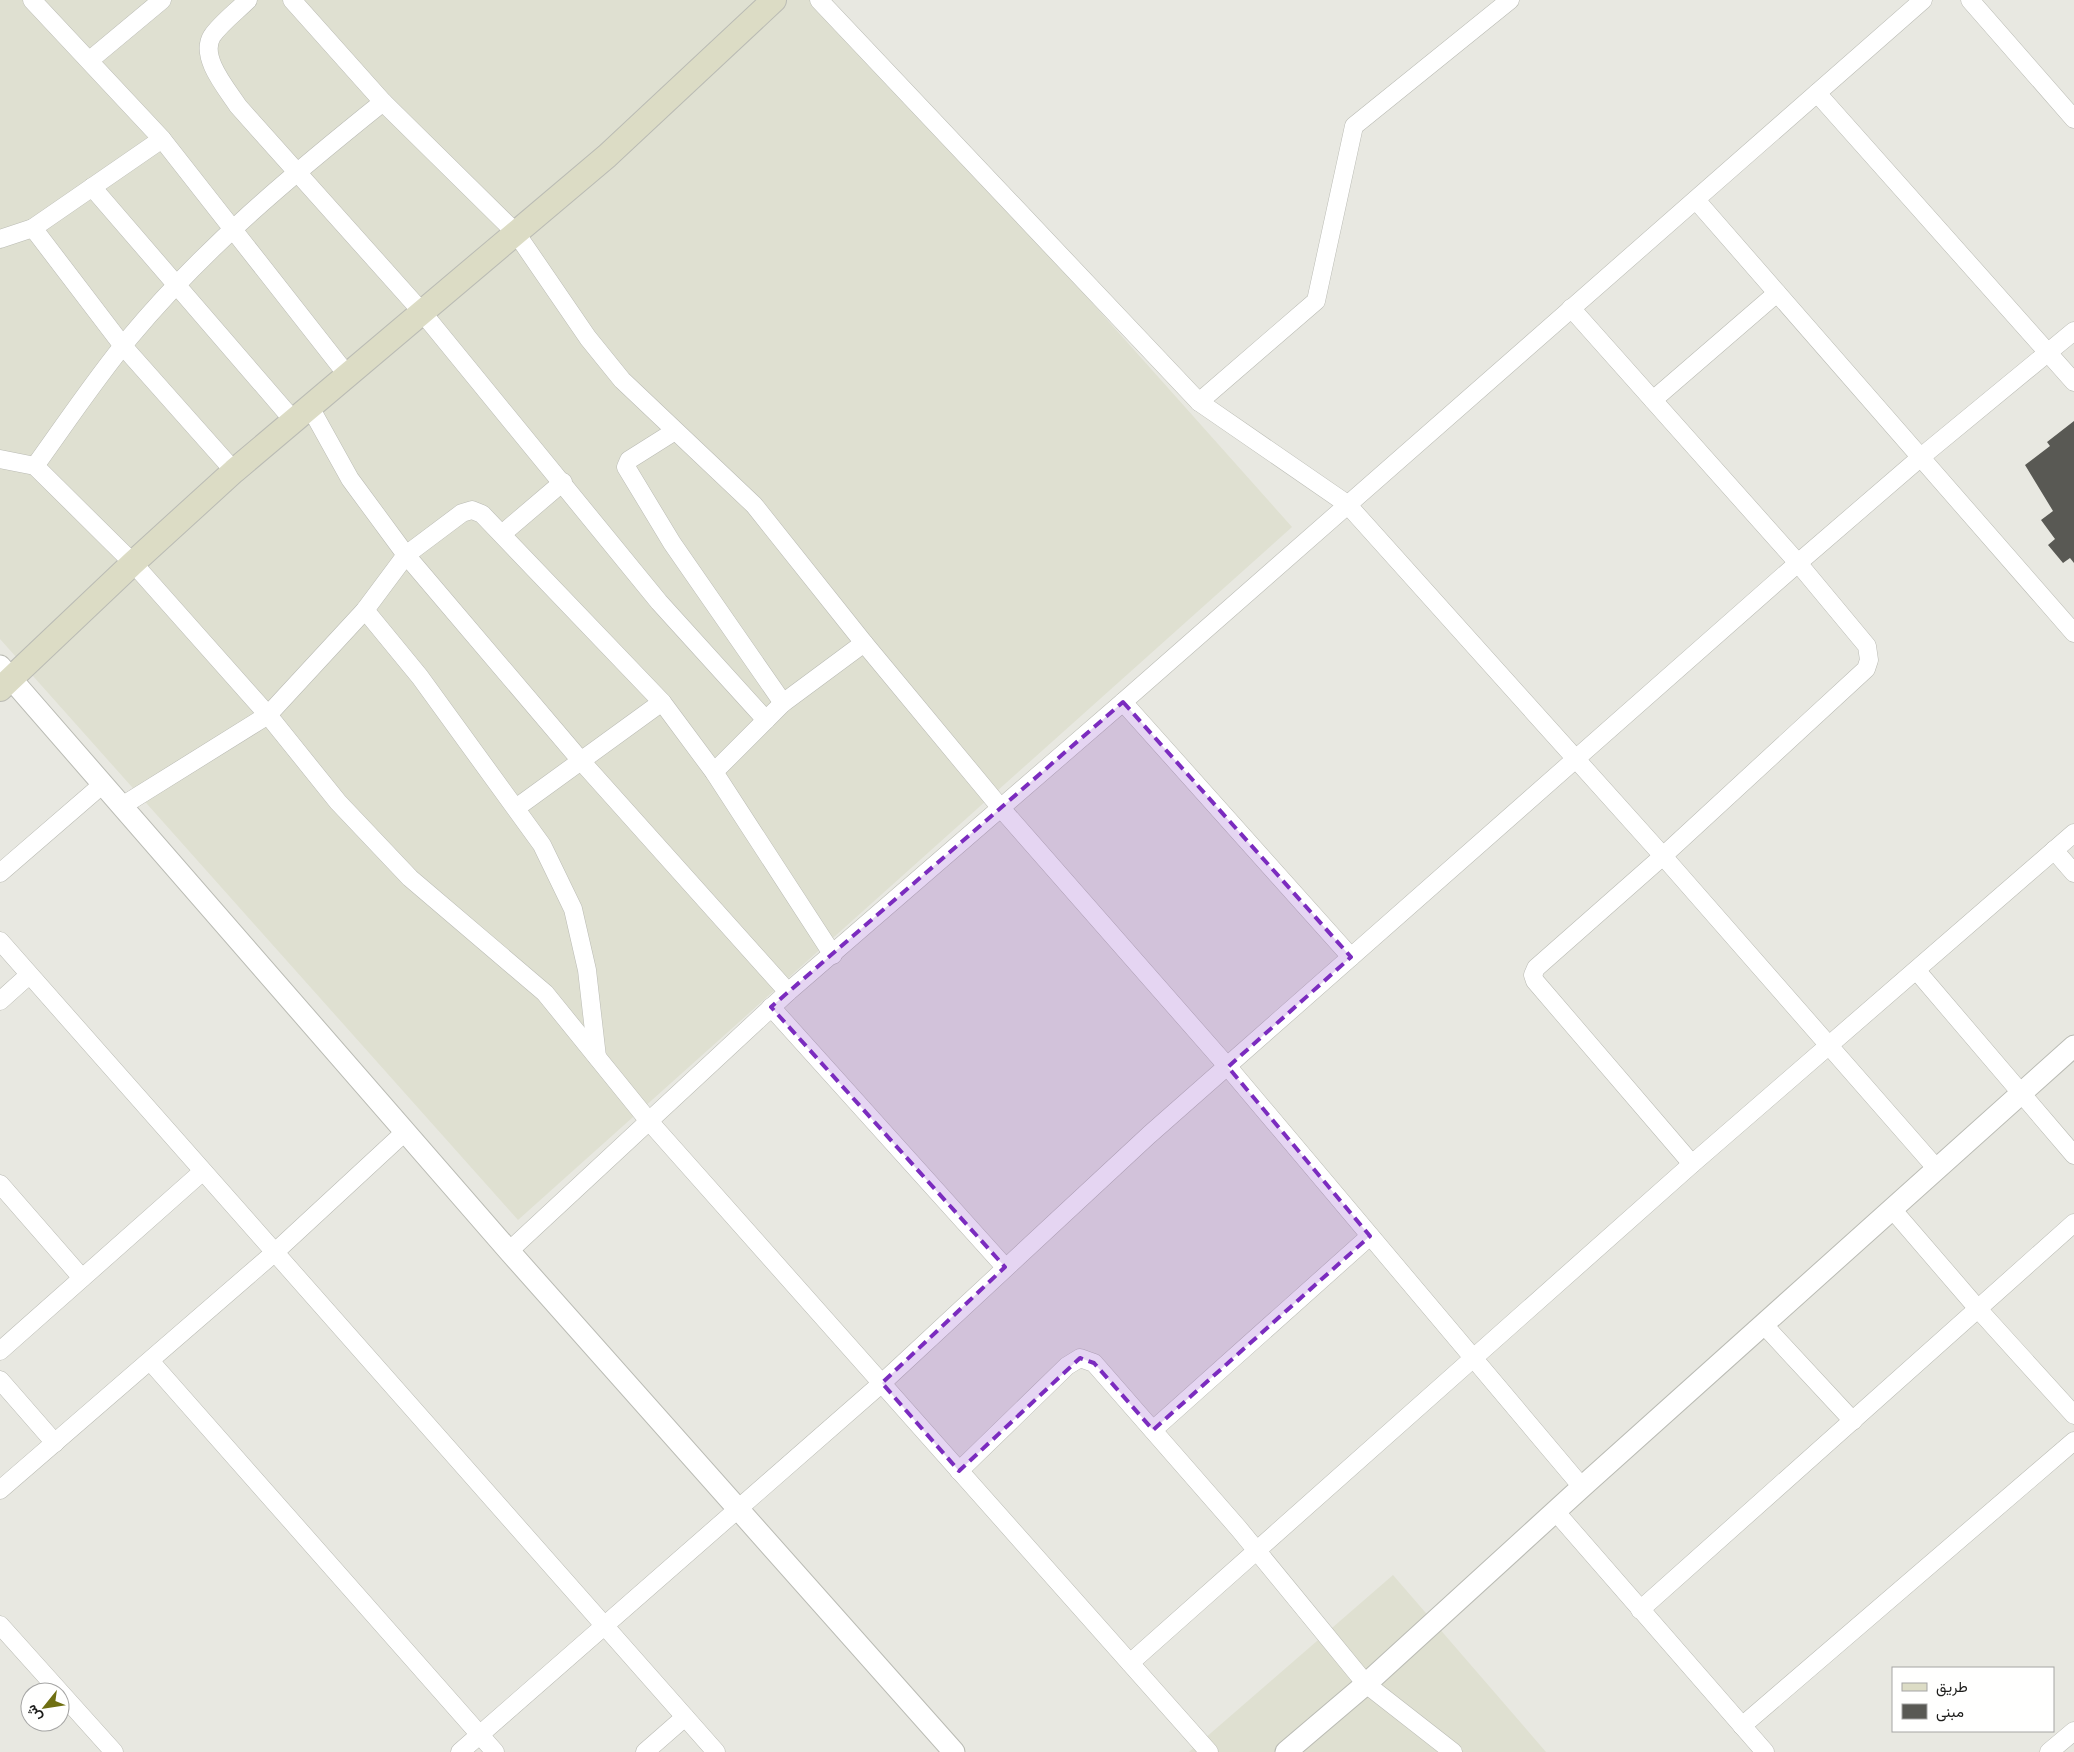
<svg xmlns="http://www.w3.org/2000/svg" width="2074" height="1752" viewBox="0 0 2074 1752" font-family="Overpass,Vazirmatn,sans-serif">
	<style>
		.built { fill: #dfe0d1 }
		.building { fill: #595954 }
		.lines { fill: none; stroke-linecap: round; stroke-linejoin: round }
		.minor-casing { stroke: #babbb4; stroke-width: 19 }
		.tertiary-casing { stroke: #babbb4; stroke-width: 23 }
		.secondary-casing { stroke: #babbb4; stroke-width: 26 }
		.minor { stroke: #fff; stroke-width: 18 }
		.tertiary { stroke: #fff; stroke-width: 21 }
		.secondary { stroke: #dcdcc5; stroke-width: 24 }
		.marked { fill: #7b2cbf; fill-opacity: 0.2; stroke: #7b2cbf; stroke-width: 4; stroke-dasharray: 10 6; stroke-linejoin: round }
	</style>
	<rect width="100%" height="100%" fill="#e8e8e1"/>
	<g class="built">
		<polygon points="0,0 822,0 1292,527 518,1220 0,639"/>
		<polygon points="1393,1575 1546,1752 1189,1752"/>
	</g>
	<polygon class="building" points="2074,421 2074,563 2070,558 2063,563 2048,545 2055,539 2041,520 2053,511 2025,465 2050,446 2047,442"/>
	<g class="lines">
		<g class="minor-casing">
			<g id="minor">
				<polyline points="32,0 162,139 348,376"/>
				<path d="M248 0C237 11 221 23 212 36 199 57 227 89 238 106L422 312 659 602 766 720"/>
				<polyline points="292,0 383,102 516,233 588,338 622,380 754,505 864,643 1000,807 1228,1067 1582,1487"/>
				<polyline points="819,0 1199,402 1347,504 1663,856 1937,1169"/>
				<polyline points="1970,0 2074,119"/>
				<polyline points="90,60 162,0"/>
				<polyline points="1817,93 2074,382"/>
				<polyline points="92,187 293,420"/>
				<polyline points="1696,200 2074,633"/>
				<polyline points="33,228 123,346 234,471"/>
				<polyline points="0,239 33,228 162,139"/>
				<polyline points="1571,308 1798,563 1867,646 1869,660 1866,669 1663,856 1536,968 1533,975 1535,981 1692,1164"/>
				<polyline points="1653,400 1777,293"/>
				<polyline points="1199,402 1316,301 1354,126 1510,0"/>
				<polyline points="310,407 350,479 406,555 582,762 788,992"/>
				<polyline points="675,431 629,460 626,467 672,543 783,703"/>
				<polyline points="0,459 35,466 133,563 268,715 338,802 410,878 545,993 648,1120 1209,1752"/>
				<path d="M35 466C66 423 96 378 130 337 205 247 292 175 383 102"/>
				<polyline points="502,534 563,482"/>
				<polyline points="365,610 420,677 542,845 573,909 587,970 597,1057"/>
				<polyline points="1123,702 1351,957"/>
				<polyline points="714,772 783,703 864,643"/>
				<polyline points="122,806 268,715 365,610 406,555 462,513 472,510 482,514 662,702 714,772 833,955"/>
				<polyline points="516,808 662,702"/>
				<polyline points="2054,850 2074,873"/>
				<polyline points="0,873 103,784"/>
				<polyline points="0,941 716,1752"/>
				<polyline points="1917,971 2074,1155"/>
				<polyline points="0,1001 29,975"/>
				<polyline points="771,1007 1005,1267"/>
				<polyline points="0,1184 82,1278"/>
				<polyline points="1892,1209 1979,1310 2074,1415"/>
				<polyline points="509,1251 788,992 1123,702 1923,0"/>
				<polyline points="1763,1324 1853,1421"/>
				<polyline points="0,1351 202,1172"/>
				<polyline points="151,1362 495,1752"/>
				<polyline points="0,1380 55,1443"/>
				<polyline points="1153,1430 1370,1236"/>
				<polyline points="959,1471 1067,1366 1080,1358 1094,1363 1239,1529 1366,1684 1453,1752"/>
				<polyline points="0,1490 274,1253 406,1131"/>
				<polyline points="1555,1511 1765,1752"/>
				<polyline points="1640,1610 2074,1223"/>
				<polyline points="0,1625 114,1752"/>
				<polyline points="1130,1663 1692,1164 2074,833"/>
				<polyline points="1742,1726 2074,1441"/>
				<polyline points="460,1752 882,1383 1149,1135 1798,563 1921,457 2074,331"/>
				<polyline points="645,1752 685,1717"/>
				<polyline points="2049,1752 2074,1731"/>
			</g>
		</g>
		<g class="tertiary-casing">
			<g id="tertiary">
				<polyline points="0,666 509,1251 954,1752"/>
				<polyline points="1286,1752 1366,1684 1582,1487 2074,1046"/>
			</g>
		</g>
		<g class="secondary-casing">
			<polyline id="secondary" points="0,689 133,563 234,471 607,156 774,0"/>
		</g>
		<use href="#minor" class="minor"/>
		<use href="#tertiary" class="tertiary"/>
		<use href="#secondary" class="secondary"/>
	</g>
	<path class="marked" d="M1123 702 1351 957 1228 1067 1370 1236 1153 1430 1094 1363 1080 1358 959 1471 882 1383 1005 1267 771 1007Z"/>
	<rect x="1892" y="1667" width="162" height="65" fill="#fffffe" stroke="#a5a5a4"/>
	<rect x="1902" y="1683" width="25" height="8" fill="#dcdcc5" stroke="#a5a5a4"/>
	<text x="1936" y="1692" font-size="15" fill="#1e1e1c">طريق</text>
	<rect x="1902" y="1704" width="25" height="15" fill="#595954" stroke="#a5a5a4"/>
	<text x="1936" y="1717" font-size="15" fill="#1e1e1c">مبنى</text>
	<g transform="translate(45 1707) rotate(240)"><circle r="24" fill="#fffffe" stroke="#a5a5a4"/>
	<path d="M0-4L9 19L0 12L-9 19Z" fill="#6f6f11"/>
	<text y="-8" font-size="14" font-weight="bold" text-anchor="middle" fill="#1e1e1c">ش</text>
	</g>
</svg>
